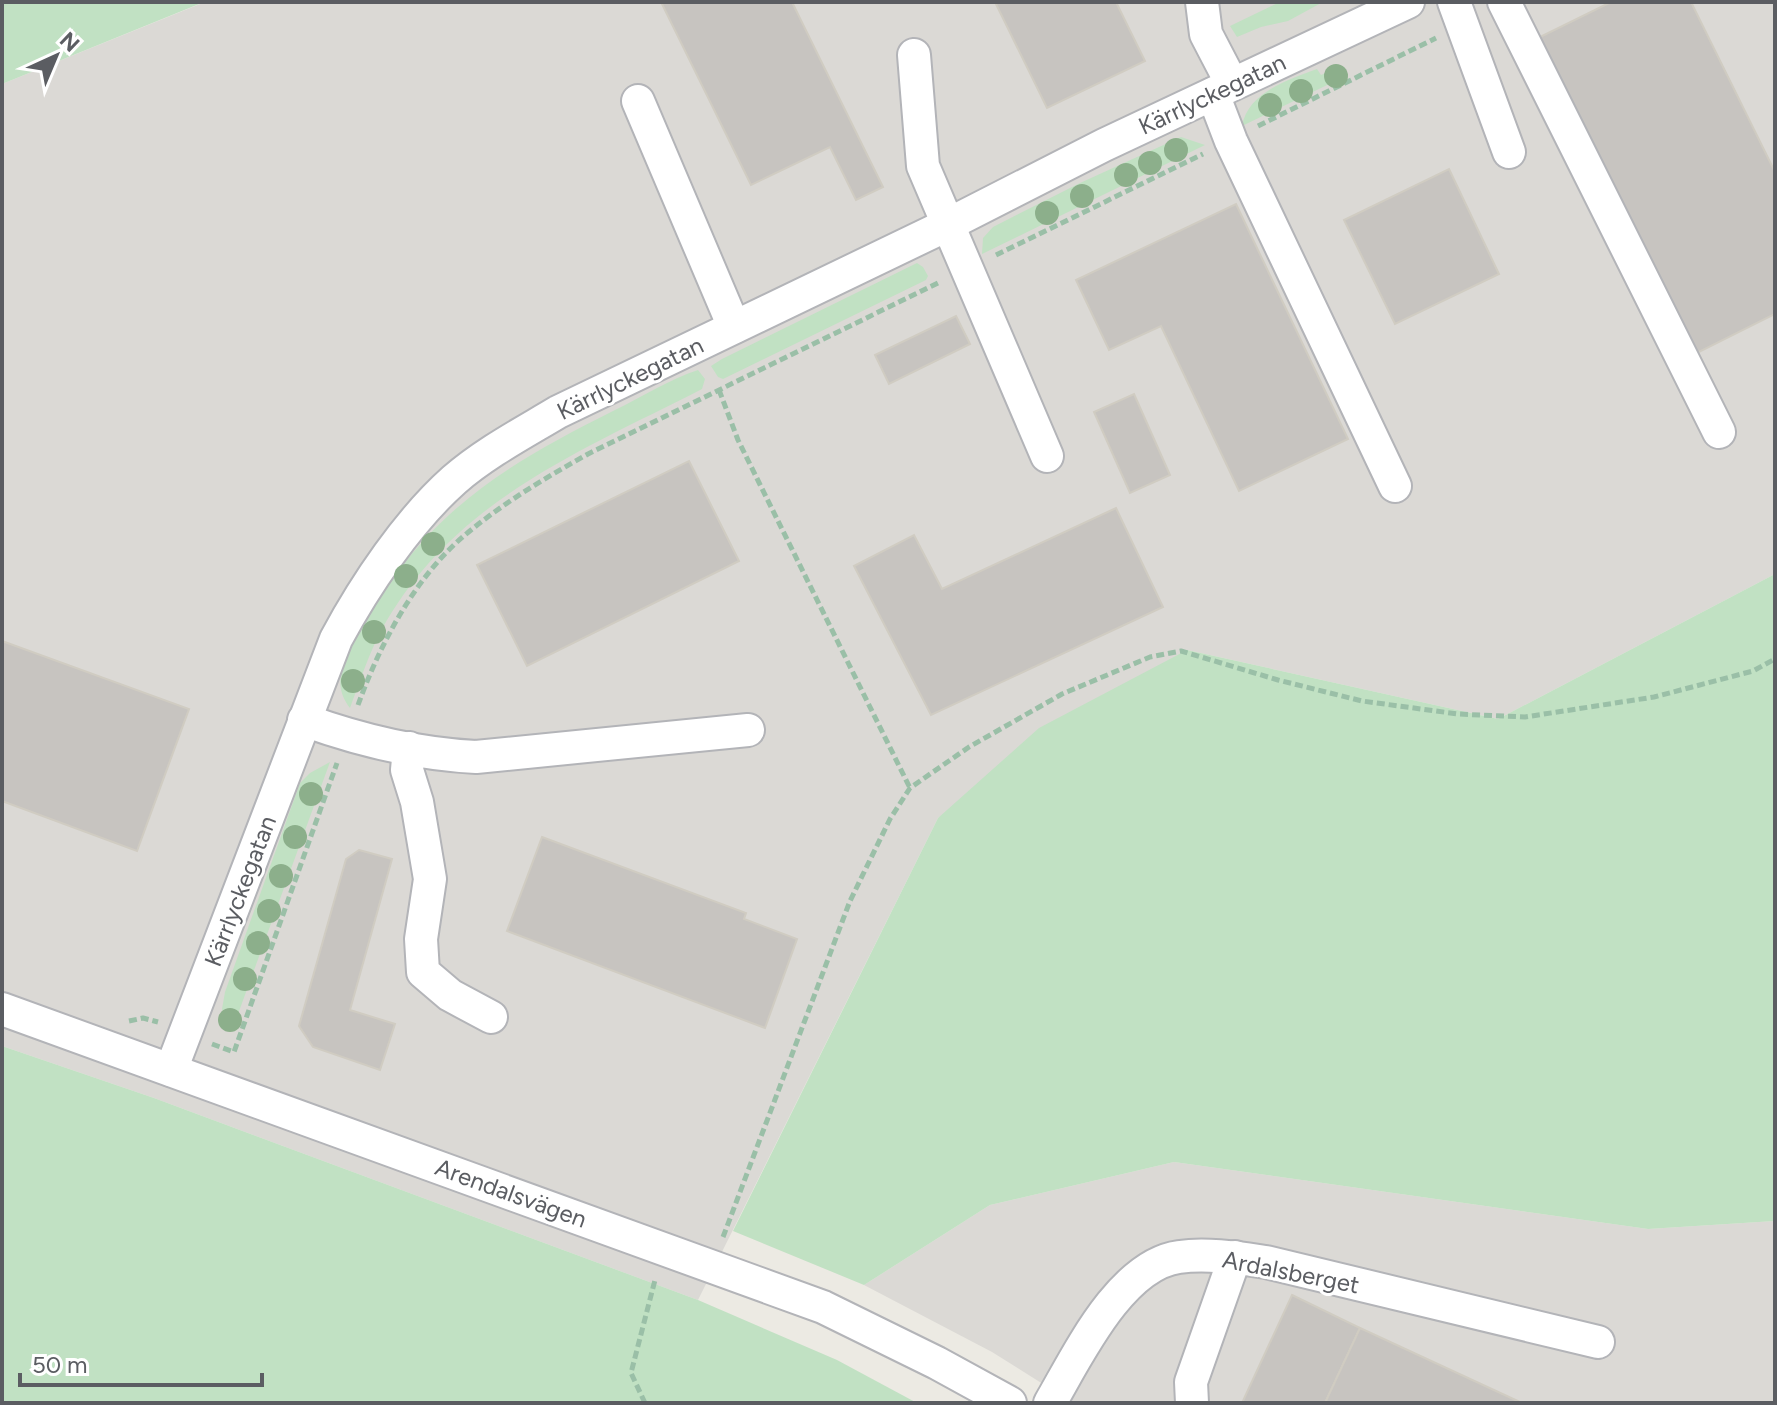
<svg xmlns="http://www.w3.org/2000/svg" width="1777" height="1405" viewBox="0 0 1777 1405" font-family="Figtree,sans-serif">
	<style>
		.industrial { fill: #dbd9d5 }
		.green { fill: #c1e1c3 }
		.building { fill: #c7c4c0; stroke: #d0ccc2; stroke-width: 2 }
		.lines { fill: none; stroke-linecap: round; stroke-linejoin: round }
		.minor-casing { stroke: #b3b4b8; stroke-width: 36 }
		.path { stroke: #9abfa7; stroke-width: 5; stroke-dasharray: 8 4; stroke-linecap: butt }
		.minor { stroke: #fff; stroke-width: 32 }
		.tree { fill: #8caf8b }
		.labels { text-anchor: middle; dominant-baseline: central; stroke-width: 6; stroke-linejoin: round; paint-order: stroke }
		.street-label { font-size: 24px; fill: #5b5d62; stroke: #fff }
	</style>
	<rect width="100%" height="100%" fill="#eceae3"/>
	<g class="industrial">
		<polygon points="205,2 1775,2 1775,574 1498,719 1187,650 938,818 698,1300 154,1098 2,1046 2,84"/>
		<polygon points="1174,1162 1648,1229 1775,1221 1775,1403 1073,1403 992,1352 864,1285 990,1205"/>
	</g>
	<g class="green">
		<polygon points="2,2 204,2 2,84"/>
		<polygon points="1280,2 1323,2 1288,21 1261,27 1237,37 1230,26"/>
		<path d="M1341 66 1344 67 1348 75 1242 126C1248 92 1288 80 1317 69L1321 75Z"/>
		<polygon points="1181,137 1205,145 982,254 983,238 993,227 1080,183"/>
		<polygon points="917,263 923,267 928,276 926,280 723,379 718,377 711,366 722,359"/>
		<path d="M698 370 705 379 702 389C579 452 453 501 382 629 369 653 360 681 350 708 329 681 346 656 361 630 424 514 501 467 615 410 642 397 670 379 698 370Z"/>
		<polygon points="1775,574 1775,1221 1648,1229 1174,1162 990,1205 864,1285 733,1231 938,818 1039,728 1187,650 1498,719"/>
		<polygon points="330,762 234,1025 229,1031 222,1009 225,992 300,783 310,773"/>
		<polygon points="2,1046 154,1098 698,1300 837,1360 917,1403 2,1403"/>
	</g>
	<g class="building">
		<polygon points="661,2 792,2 883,187 856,200 830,147 751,185"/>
		<polygon points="995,2 1116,2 1145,61 1047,108"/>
		<polygon points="1611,2 1691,2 1775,172 1775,314 1693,355 1536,39"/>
		<polygon points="1449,169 1499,274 1395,324 1344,220"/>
		<polygon points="1236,204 1348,439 1239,491 1161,326 1109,350 1076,280"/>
		<polygon points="956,316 970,344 889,384 875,355"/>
		<polygon points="1134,394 1170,475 1130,493 1094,412"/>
		<polygon points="689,461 739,561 527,666 477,565"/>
		<polygon points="1116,508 1163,607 931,715 854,566 914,535 942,589"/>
		<polygon points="2,641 189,709 137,851 2,801"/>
		<polygon points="542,837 746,913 744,919 797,939 765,1028 507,931"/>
		<polygon points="359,850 392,859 350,1010 395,1024 380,1070 313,1047 299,1026 346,859"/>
		<polygon points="1292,1295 1360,1328 1325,1403 1242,1403"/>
		<polygon points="1360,1328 1522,1403 1325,1403"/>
	</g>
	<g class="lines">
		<g class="minor-casing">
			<g id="minor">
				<polyline points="1202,2 1206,34 1232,84"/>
				<polyline points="1454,2 1509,152"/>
				<polyline points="1504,2 1719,432"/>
				<polyline points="914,55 923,166 1047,456"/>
				<polyline points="1213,94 1231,141 1395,486"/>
				<polyline points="638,101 734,327"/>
				<path d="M304 720C359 740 418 754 476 757L748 730"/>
				<polyline points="409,748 407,770 417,802 430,879 421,939 423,972 450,995 491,1017"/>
				<polyline points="2,1009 823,1307 937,1363 1010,1403"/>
				<path d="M171 1070 336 639C365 585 408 521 454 480 485 453 523 433 558 412L949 224 1104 145 1408 2"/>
				<path d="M1050 1403C1077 1357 1120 1265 1179 1257 1207 1253 1238 1258 1266 1262L1598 1342"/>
				<polyline points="1192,1403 1191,1382 1235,1257"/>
			</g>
		</g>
		<g class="path">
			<polyline points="1258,126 1436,38"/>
			<polyline points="996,255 1203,154"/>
			<polyline points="719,390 738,440 910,788"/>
			<path d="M358 705C380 644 415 577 465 535 503 503 545 478 588 454L940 282"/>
			<polyline points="129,1021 143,1018 158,1022"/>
			<polyline points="212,1044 234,1052 337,763"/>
			<polyline points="723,1237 850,901 890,819 910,788 969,747 1062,694 1150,657 1181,651 1278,680 1362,701 1458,714 1525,717 1654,697 1753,671 1775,659"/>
			<polyline points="645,1403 631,1373 655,1280"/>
		</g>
		<use href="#minor" class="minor"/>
	</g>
	<g class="tree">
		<circle cx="1336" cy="76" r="12"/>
		<circle cx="1301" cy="91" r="12"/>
		<circle cx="1270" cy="105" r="12"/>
		<circle cx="1176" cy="150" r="12"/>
		<circle cx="1150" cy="163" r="12"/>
		<circle cx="1126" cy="175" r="12"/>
		<circle cx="1082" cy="196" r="12"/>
		<circle cx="1047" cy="213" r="12"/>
		<circle cx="433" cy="544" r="12"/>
		<circle cx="406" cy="576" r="12"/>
		<circle cx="374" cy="632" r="12"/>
		<circle cx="353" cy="681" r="12"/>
		<circle cx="311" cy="794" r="12"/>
		<circle cx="295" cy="837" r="12"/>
		<circle cx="281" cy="876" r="12"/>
		<circle cx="269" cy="911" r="12"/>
		<circle cx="258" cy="943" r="12"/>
		<circle cx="245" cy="979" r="12"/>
		<circle cx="230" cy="1020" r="12"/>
	</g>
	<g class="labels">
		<g class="street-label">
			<text transform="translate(1212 94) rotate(-25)">Kärrlyckegatan</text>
			<text transform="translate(630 378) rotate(-26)">Kärrlyckegatan</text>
			<text transform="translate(240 891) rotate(-69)">Kärrlyckegatan</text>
			<text transform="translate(511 1193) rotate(20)">Arendalsvägen</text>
			<text transform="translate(1291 1272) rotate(11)">Ardalsberget</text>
		</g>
	</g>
	<rect width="1777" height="1405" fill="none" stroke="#5b5d62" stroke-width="8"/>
	<g transform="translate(56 56) rotate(44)" stroke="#ffffff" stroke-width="6" paint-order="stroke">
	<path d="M0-6L14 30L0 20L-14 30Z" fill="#5b5d62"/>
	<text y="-12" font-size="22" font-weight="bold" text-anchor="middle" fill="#5b5d62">N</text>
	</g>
	<path d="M20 1373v12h242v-12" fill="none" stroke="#5b5d62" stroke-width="4"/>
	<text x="32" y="1373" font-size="24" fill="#5b5d62" stroke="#ffffff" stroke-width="6" paint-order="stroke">50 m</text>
</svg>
